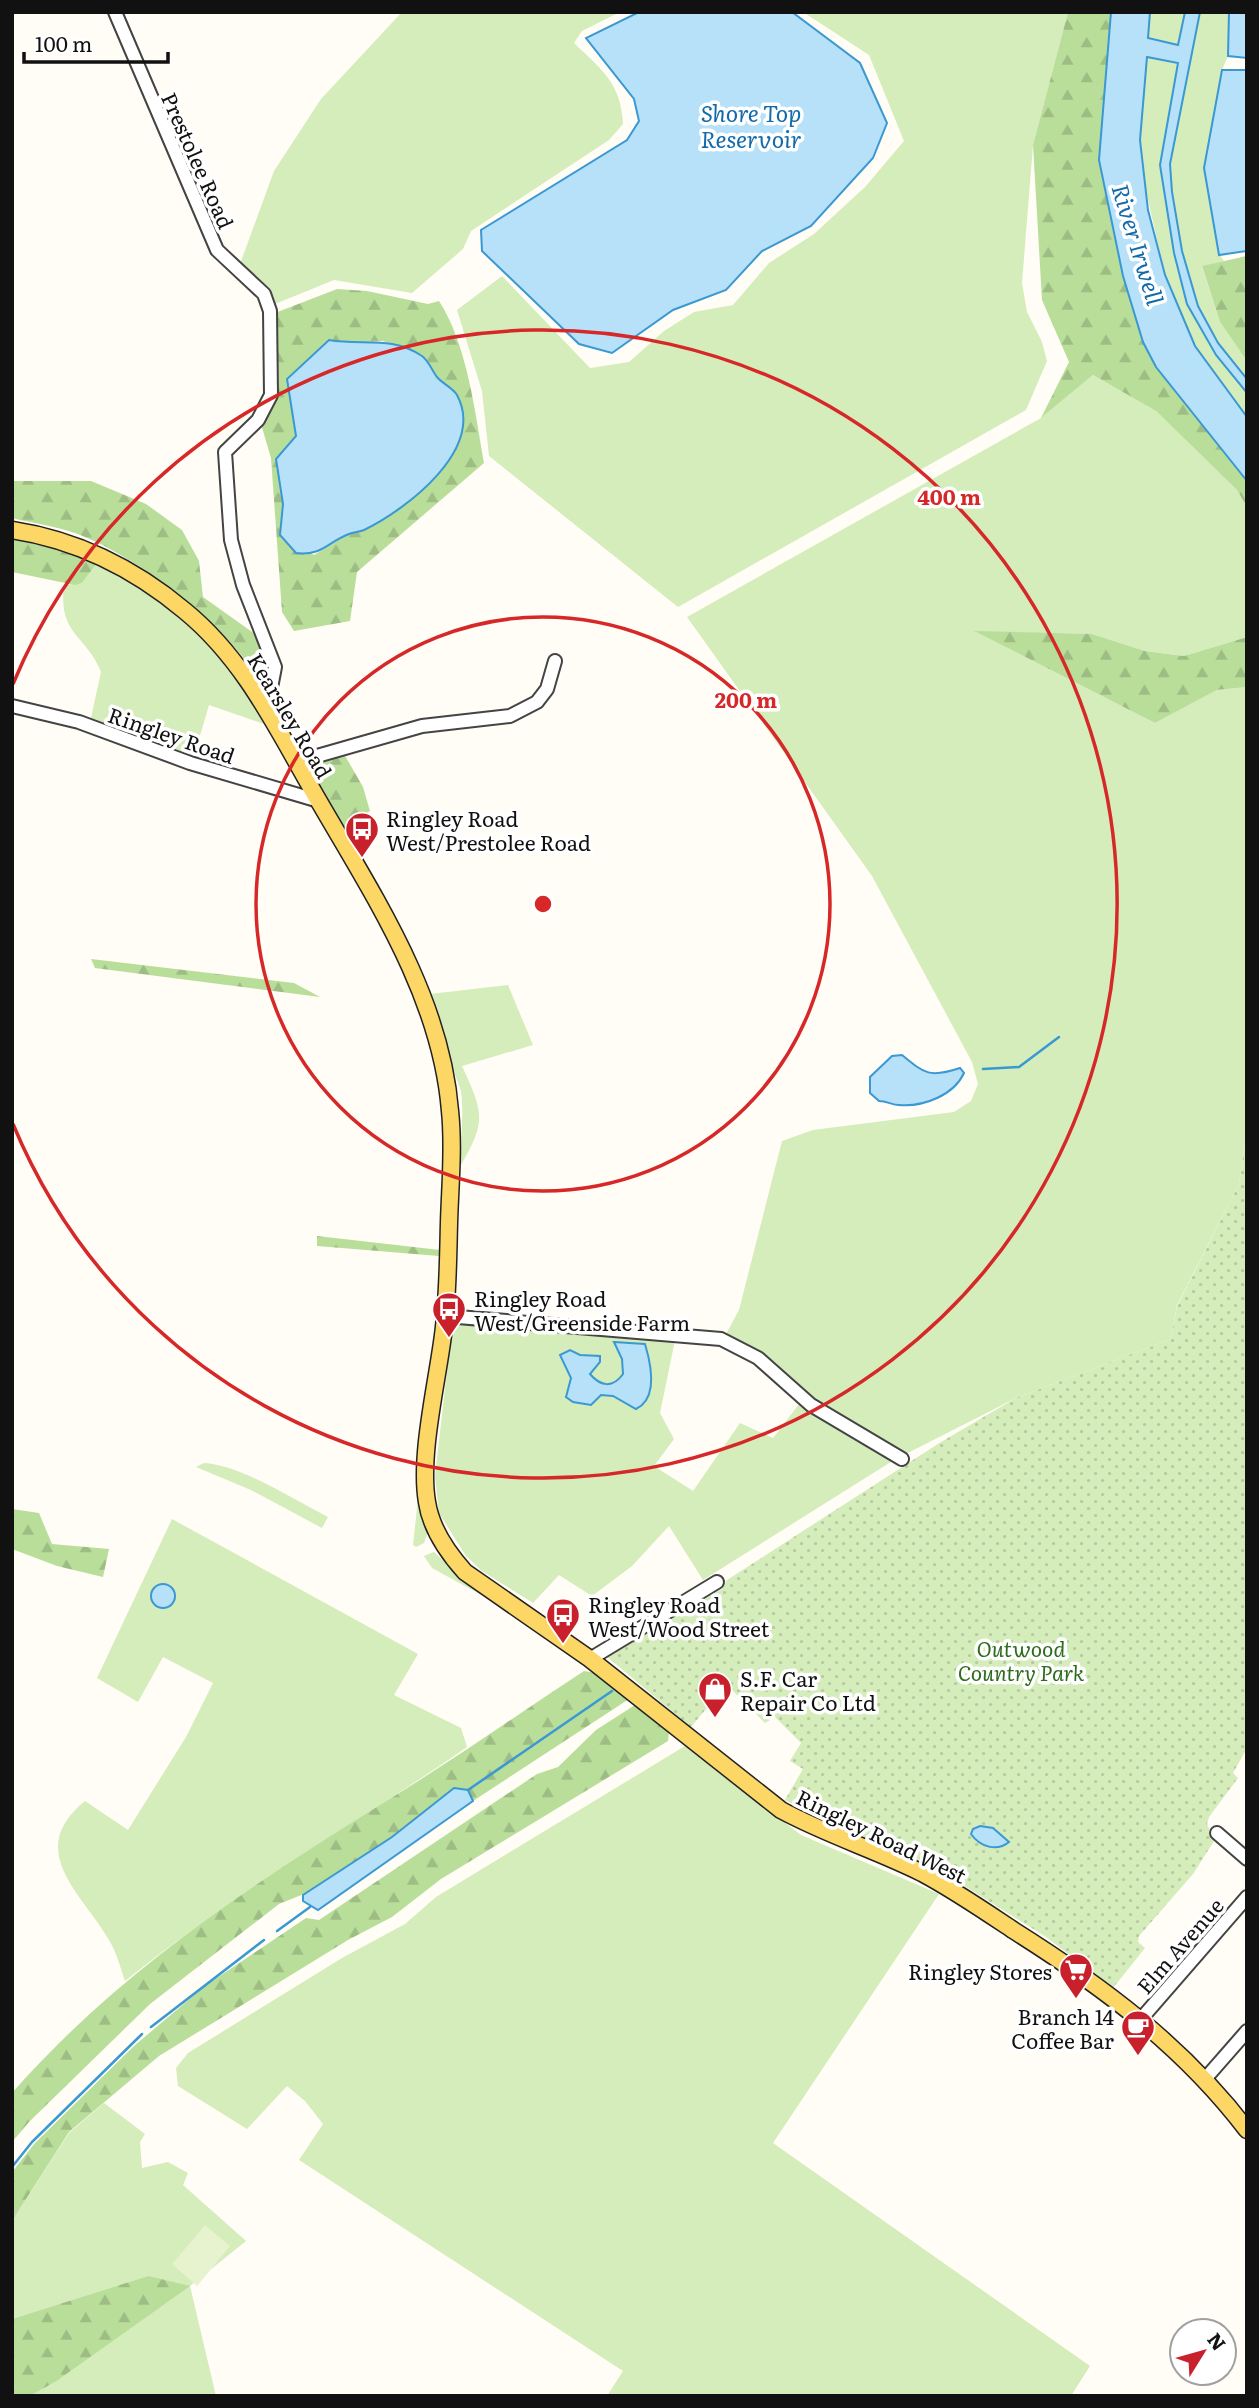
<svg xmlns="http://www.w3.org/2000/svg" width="1259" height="2408" viewBox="0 0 1259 2408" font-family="Literata,serif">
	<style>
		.grass { fill: #d5ecbb }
		.forest { fill: url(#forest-firs); fill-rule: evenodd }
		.park { fill: url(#park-dots) }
		.pitch { fill: #e7f3ce }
		.water { fill: #b7e1f9; stroke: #3a98d3; stroke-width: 2 }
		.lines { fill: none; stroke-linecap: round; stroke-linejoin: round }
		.stream { stroke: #3a98d3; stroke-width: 2.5 }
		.minor-casing { stroke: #444; stroke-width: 16 }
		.major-casing { stroke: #222; stroke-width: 19 }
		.minor { stroke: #fff; stroke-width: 12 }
		.major { stroke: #fdd766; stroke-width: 16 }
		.ring { fill: none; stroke: #d62828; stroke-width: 3.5 }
		.labels { text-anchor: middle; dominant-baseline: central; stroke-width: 7; stroke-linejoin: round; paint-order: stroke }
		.street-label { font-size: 21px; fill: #111; stroke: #fff }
		.poi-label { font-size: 21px; fill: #111; stroke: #fff; text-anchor: start }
		.park-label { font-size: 21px; font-style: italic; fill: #2e6d1d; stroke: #fff }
		.water-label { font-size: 23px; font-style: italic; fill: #136aaa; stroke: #fff }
		.centre { fill: #d62828; stroke: #fff; stroke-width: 3.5 }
		.ring-label { font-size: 21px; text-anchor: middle; font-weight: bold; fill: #d62828; stroke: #fff; stroke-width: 7; stroke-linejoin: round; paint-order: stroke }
	</style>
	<defs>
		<pattern id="forest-firs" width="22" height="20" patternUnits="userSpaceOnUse" patternTransform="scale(1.75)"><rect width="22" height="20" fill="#b9de9a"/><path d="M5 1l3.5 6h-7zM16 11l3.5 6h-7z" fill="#9ebd84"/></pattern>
		<pattern id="park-dots" width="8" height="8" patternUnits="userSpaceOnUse" patternTransform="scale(1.75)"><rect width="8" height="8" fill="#d5ecbb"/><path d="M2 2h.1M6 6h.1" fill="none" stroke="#b6c9a0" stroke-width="1.8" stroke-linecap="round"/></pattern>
	</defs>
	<rect width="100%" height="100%" fill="#fffdf5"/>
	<g class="grass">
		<path d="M402 12H620L582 31 574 43C602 70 621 83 623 124L609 140 471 231 463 249 412 293 334 280 275 304 266 287 240 264 274 171 321 99Z"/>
		<polygon points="803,12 1068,12 1033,145 1022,283 1027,312 1042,342 1047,361 1026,410 678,607 489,456 482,391 457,310 502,276 590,368 629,362 664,331 694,312 733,305 769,263 814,234 865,187 904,141 869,55"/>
		<polygon points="1150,12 1185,12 1178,45 1148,38"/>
		<polygon points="1200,12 1229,12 1228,56 1222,70 1204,168 1219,254 1224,261 1202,267 1220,322 1247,361 1247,379 1218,343 1198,306 1182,251 1172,192 1170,164"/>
		<polygon points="1146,56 1178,62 1160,165 1174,253 1187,304 1216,355 1247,393 1247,417 1195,346 1165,275 1142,173 1140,140"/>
		<polygon points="1093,375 1156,411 1237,490 1247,507 1247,637 1184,656 1145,651 1092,634 976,632 1155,723 1217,690 1247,687 1247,1130 1239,1184 1177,1305 1171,1339 1016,1398 894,1460 703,1580 669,1526 632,1566 592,1596 559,1575 533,1603 482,1571 466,1556 439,1513 435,1476 453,1319 675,1340 660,1413 674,1439 654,1466 693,1491 740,1423 773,1438 806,1395 758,1351 726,1334 739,1310 782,1141 813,1130 954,1112 971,1101 978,1084 972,1062 872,876 687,617 1041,418"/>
		<path d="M98 562C169 604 227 648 264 724L209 705 194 756 91 718 101 672C86 634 58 636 64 585L82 583Z"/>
		<path d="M508 985 533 1045 462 1066C483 1112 487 1120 461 1165 460 1146 465 1102 460 1088 448 1058 440 1025 430 994Z"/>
		<path d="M204 1463C241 1465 294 1500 328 1517L322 1528 251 1490 196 1467Z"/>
		<polygon points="419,1490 428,1532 424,1543 416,1547 413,1545"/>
		<path d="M172 1519 418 1654 394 1695 461 1728 467 1747C353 1826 233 1894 125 1981 120 1967 117 1953 109 1940 82 1893 24 1851 85 1801L128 1830 186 1737 213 1683 163 1657 138 1702 97 1678Z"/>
		<polygon points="434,1552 468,1583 496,1603 432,1568 424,1556"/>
		<polygon points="685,1746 801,1835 939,1894 773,2143 1090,2366 1071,2396 607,2396 623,2371 299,2160 323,2124 305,2101 287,2086 247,2129 178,2086 176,2068 188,2053 342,1958 405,1924 436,1897"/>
		<polygon points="104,2103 145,2134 140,2142 142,2168 168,2162 188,2173 183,2185 246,2241 190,2286 216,2396 30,2396 55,2382 148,2276 12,2319 12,2221 69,2133"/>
	</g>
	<g class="forest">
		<polygon points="1068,12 1111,12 1099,160 1123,276 1143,342 1156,367 1247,481 1247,507 1237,490 1156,411 1093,375 1041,418 1069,362 1042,300 1033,145"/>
		<polygon points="1247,256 1247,361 1220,322 1202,266"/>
		<path d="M337 289 367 291 428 304 439 301C467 344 475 412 484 463L357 572 350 621 294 631 282 612 271 458 261 424 277 397 275 313ZM329 340 347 343 383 341 423 357 438 377 456 394 444 467 403 504 362 531 350 533 314 555 280 535 283 504 276 459 296 436 287 379Z"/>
		<path d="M12 481H91L146 504 182 530 199 561 203 597 259 637 268 659 246 661C212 616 138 559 85 537 63 527 36 524 12 518Z"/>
		<polygon points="12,539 75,553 98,562 82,583 75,585 12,572"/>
		<polygon points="974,631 1092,634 1145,651 1184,656 1247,637 1247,687 1217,690 1155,723"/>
		<polygon points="344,754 363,787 370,811 343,827 305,765"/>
		<polygon points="91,959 294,983 320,997 95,968"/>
		<polygon points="317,1236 440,1250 439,1256 317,1246"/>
		<polygon points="12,1509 39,1513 52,1544 109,1549 103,1577 57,1566 12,1549"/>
		<path d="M584 1671 597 1673 629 1699 473 1801 468 1790 454 1788C401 1830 344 1881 279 1904L150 2004 29 2122 12 2142V2093C128 1961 268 1875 415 1783 472 1747 527 1708 584 1671Z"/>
		<polygon points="635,1705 669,1731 668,1741 441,1879 392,1917 348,1940 159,2056 69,2132 12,2221 12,2172 35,2143 134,2046 205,1986 306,1918 319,1920 537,1774 558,1767 596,1730"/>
		<polygon points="148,2276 190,2286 55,2382 30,2396 12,2396 12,2319"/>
	</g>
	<polygon class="park" points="1247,1130 1247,1748 1233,1773 1238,1778 1209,1817 1207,1824 1214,1841 1193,1874 1139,1936 1138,1942 1145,1948 1113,1988 1046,1937 952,1878 785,1800 803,1769 790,1761 801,1743 775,1717 765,1723 732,1690 706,1709 691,1727 606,1656 722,1589 727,1580 941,1442 1016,1398 1171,1339 1177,1306 1239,1184"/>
	<polygon class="pitch" points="205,2225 230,2246 197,2286 172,2264"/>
	<g class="water">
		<polygon points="639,12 792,12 860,63 887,123 873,158 811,226 762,251 726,290 673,310 612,353 579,344 482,251 481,230 627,140 639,121 634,99 586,38"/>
		<polygon points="1111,12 1150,12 1148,38 1178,45 1185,12 1200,12 1170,164 1172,192 1182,251 1198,306 1218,343 1247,379 1247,393 1216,355 1187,304 1174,253 1160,165 1178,63 1147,57 1140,140 1148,210 1165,275 1195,346 1247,417 1247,481 1156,367 1143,342 1123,276 1099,160"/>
		<polygon points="1229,12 1247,12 1247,58 1228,56"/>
		<polygon points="1222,70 1247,70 1247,251 1219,255 1204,168"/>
		<path d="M329 340C362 346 391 335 422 356 429 361 432 371 437 377 443 384 453 388 457 395 486 449 407 509 364 530 359 532 354 532 349 534 326 543 322 556 296 553L280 535 283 504 276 459 296 436 287 379Z"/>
		<path d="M902 1055C925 1074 930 1078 960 1068L964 1073C954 1095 924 1107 899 1105 892 1105 887 1101 879 1101L870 1093V1077L892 1056Z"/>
		<path d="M614 1342 645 1344C651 1364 659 1398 636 1409L613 1396 601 1395 591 1405 573 1402 566 1397 571 1378 560 1355 570 1350 580 1355 600 1356V1362L590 1374C601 1387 613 1388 623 1374L622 1359Z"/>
		<circle cx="163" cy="1596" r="12"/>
		<polygon points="454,1788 468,1790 473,1801 318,1910 303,1901 303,1895 392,1837"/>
		<path d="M980 1826 993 1828 1009 1842C997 1852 980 1847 971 1834L973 1829Z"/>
	</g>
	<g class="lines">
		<g class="stream">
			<polyline points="983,1069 1019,1067 1059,1037"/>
			<polyline points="468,1790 612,1691"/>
			<polyline points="277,1931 310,1907"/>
			<polyline points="151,2027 264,1940"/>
			<polyline points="12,2167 32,2142 142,2034"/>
		</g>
		<g class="minor-casing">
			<g id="minor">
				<polyline points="115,12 217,250 264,294 270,311 271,395 258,420 225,452 231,540 243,585 275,667 271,688 260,697"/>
				<polyline points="12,706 79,722 190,763 319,801"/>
				<polyline points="296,762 422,726 510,716 537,702 547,689 555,661"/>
				<polyline points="446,1316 721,1339 758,1358 811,1405 902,1459"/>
				<polyline points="590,1659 717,1582"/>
				<polyline points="1217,1833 1247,1859"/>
				<polyline points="1141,2019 1247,1897"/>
				<polyline points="1205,2079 1247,2031"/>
			</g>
		</g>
		<g class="major-casing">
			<path id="major" d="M12 530C77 540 135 569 185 611 246 661 278 731 317 798 373 895 441 996 450 1111 454 1148 450 1186 449 1223 448 1260 448 1298 443 1335 437 1383 419 1456 427 1502 431 1529 447 1552 465 1572L590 1659 781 1810C827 1835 876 1850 922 1873 954 1890 983 1910 1013 1930 1102 1986 1183 2046 1247 2130"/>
		</g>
		<use href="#minor" class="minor"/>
		<use href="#major" class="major"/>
	</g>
	<g class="ring">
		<circle cx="543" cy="904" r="287"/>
		<path d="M13 684A574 574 0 1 1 13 1124"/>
	</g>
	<defs>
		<g id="bus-pin" transform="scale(1.75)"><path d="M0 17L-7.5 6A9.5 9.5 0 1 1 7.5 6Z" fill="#c8212b" stroke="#fff"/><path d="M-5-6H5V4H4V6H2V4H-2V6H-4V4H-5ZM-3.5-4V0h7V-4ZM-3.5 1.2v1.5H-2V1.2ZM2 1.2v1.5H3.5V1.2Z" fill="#fff"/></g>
		<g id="shop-pin" transform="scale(1.75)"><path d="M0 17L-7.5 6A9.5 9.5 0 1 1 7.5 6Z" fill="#c8212b" stroke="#fff"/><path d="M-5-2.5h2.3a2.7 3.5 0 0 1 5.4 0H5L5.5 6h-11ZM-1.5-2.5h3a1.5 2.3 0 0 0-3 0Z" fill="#fff"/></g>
		<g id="supermarket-pin" transform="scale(1.75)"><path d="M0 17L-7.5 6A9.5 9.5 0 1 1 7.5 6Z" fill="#c8212b" stroke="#fff"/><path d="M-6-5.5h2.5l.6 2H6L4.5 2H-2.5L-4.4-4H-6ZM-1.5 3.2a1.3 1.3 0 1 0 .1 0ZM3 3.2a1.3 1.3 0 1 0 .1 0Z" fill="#fff"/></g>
		<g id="cafe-pin" transform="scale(1.75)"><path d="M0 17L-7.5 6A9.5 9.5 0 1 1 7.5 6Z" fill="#c8212b" stroke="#fff"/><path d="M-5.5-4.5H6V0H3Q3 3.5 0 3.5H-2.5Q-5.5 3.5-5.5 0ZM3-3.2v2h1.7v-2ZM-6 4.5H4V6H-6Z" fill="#fff"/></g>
	</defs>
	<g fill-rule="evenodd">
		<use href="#bus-pin" x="362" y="829"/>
		<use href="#bus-pin" x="449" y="1309"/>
		<use href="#bus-pin" x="563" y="1615"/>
		<use href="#shop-pin" x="715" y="1689"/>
		<use href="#supermarket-pin" x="1076" y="1970"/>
		<use href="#cafe-pin" x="1138" y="2027"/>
	</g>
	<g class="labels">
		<g class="street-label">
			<text transform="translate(199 160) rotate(66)">Prestolee Road</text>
			<text transform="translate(291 715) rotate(59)">Kearsley Road</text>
			<text transform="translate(172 734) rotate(19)">Ringley Road</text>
			<text transform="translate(882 1835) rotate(26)">Ringley Road West</text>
			<text transform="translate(1179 1945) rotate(-49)">Elm Avenue</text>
		</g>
		<g class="poi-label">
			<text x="386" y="817">Ringley Road<tspan x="386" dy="24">West/Prestolee Road</tspan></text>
			<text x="474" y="1297">Ringley Road<tspan x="474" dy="24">West/Greenside Farm</tspan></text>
			<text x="588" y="1603">Ringley Road<tspan x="588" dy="24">West/Wood Street</tspan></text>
			<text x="740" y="1677">S.F. Car<tspan x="740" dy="24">Repair Co Ltd</tspan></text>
			<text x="1052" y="1970" text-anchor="end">Ringley Stores</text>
			<text x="1114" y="2015" text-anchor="end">Branch 14<tspan x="1114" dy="24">Coffee Bar</tspan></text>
		</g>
		<g class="park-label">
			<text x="1021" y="1647">Outwood<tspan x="1021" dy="24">Country Park</tspan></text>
		</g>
		<g class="water-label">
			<text x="751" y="112">Shore Top<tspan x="751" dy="26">Reservoir</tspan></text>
			<text transform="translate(1139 244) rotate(73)">River Irwell</text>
		</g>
	</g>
	<circle cx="543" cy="904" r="10" class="centre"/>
	<g class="ring-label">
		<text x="949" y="505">400 m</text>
		<text x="746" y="708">200 m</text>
	</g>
	<rect width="1259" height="2408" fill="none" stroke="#111111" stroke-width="28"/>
	<g transform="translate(1203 2352) rotate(53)"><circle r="33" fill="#ffffff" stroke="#a0a0a0" stroke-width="2"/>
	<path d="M0-5L12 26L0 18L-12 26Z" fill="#c8212b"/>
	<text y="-10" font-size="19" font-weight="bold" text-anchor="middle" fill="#111111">N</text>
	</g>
	<path d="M24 52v10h144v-10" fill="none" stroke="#111111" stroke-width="3.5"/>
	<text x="35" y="52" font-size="21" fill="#111111" stroke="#ffffff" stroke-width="5" paint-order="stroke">100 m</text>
</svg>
